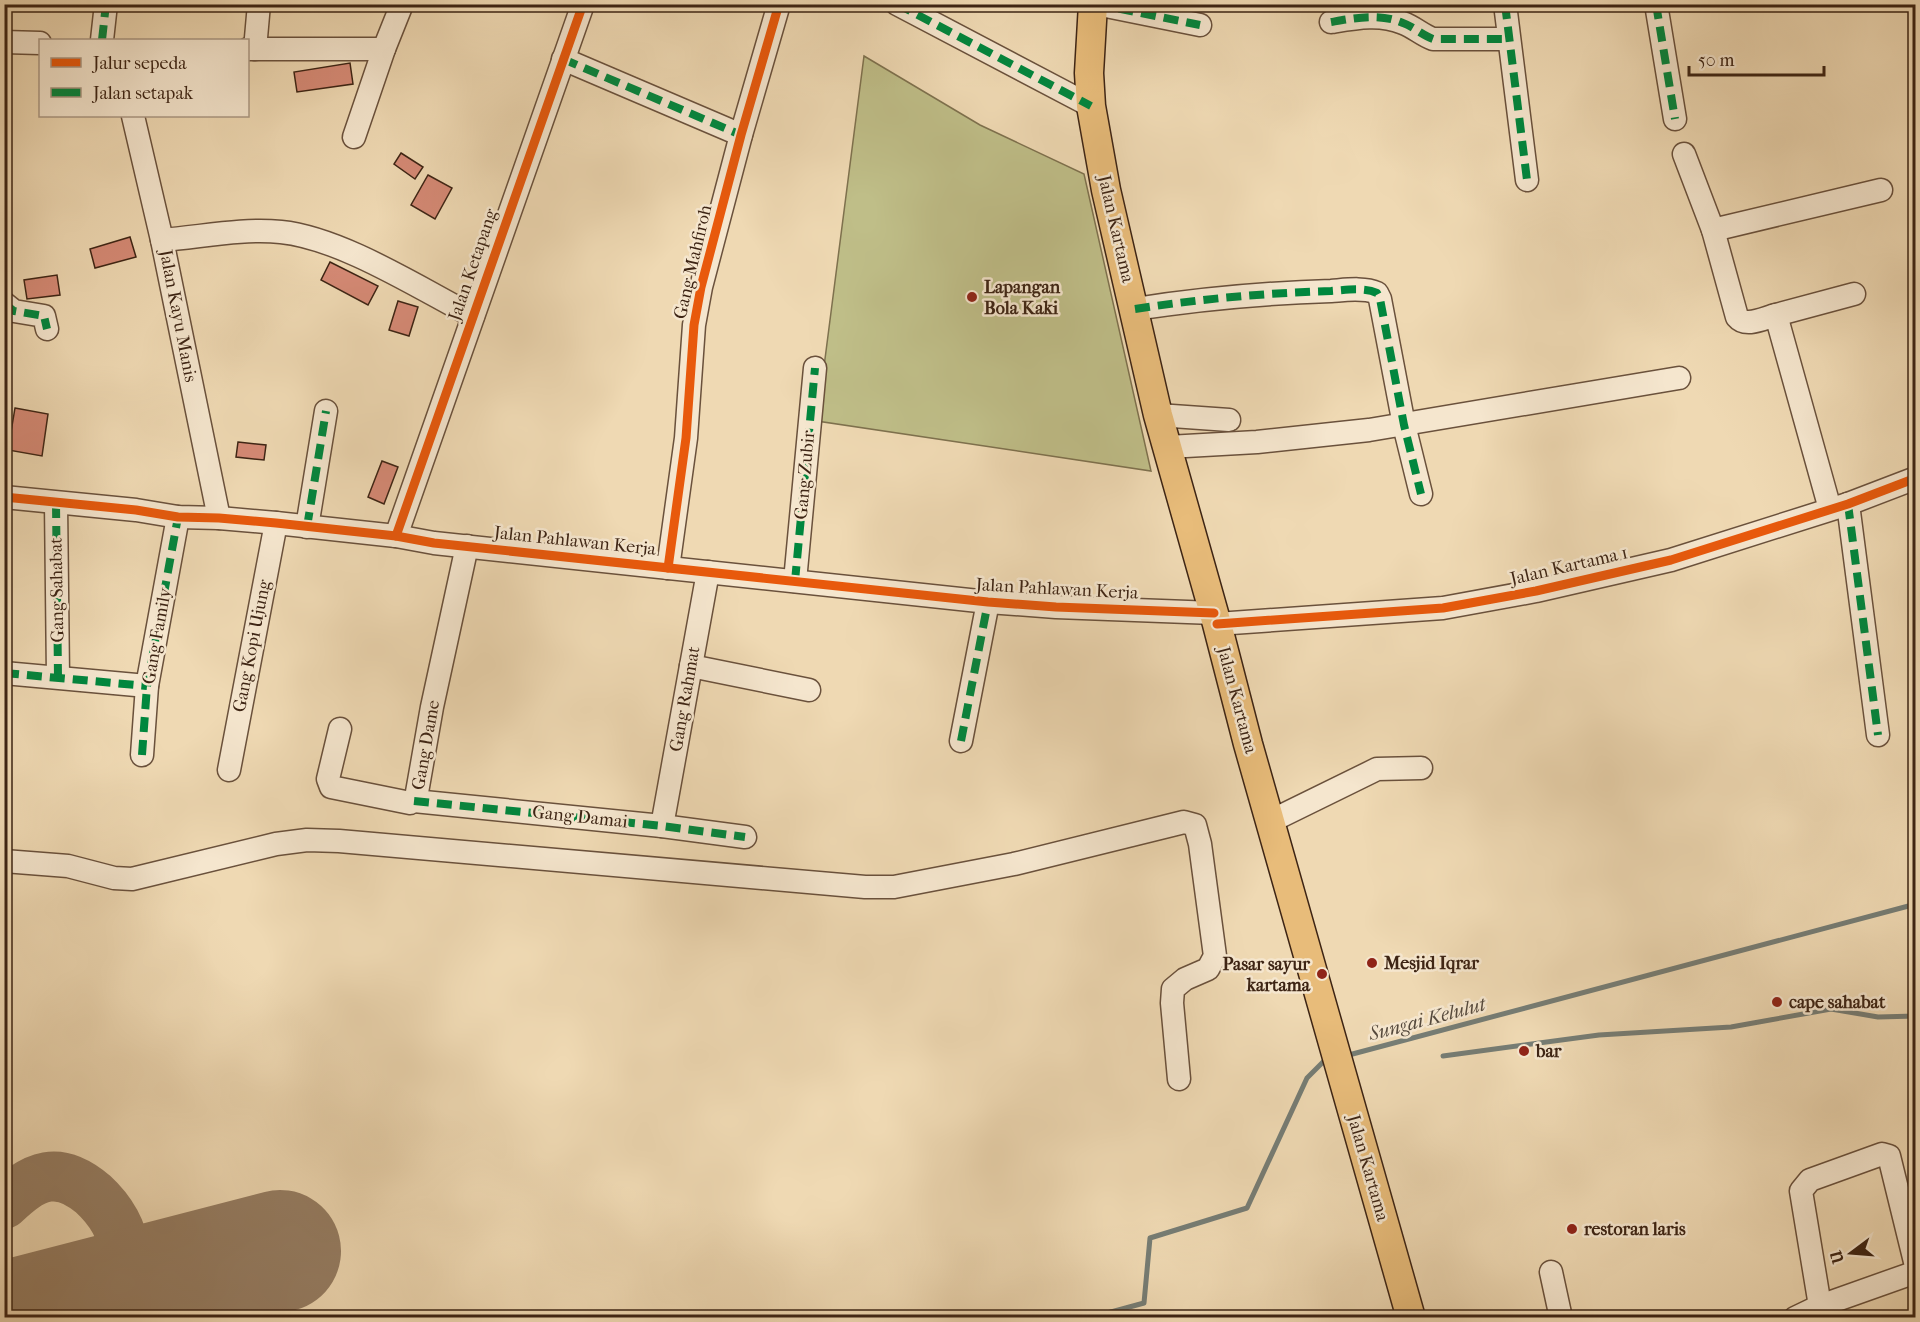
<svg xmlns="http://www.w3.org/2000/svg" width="1920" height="1322" viewBox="0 0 1920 1322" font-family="'IM FELL French Canon',serif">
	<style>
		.green { fill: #bfbe88; stroke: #7e714e; stroke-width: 1.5 }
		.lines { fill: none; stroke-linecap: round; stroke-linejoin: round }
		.stream { stroke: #767d75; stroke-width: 5 }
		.taxiway { stroke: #967e64; stroke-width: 50 }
		.runway { stroke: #967e64; stroke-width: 122 }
		.building { fill: #d68a76; stroke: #3d2414; stroke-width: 1.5 }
		.minor-casing { stroke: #6a513c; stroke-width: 25 }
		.major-casing { stroke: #3d2414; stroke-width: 31 }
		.minor { stroke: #f5e6ce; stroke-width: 22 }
		.major { stroke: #e8bc7a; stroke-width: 28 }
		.quiet { stroke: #00873e; stroke-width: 8; stroke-dasharray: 15 8; stroke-linecap: butt }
		.cycleway-casing { stroke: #f5e6ce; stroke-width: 13 }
		.cycleway { stroke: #e8590c; stroke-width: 9 }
		.poi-dot { fill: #8f2418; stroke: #f5e6ce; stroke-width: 2 }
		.labels { text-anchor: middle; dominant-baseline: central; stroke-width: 5; stroke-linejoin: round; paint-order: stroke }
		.street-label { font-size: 18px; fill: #3d2414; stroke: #f5e6ce }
		.poi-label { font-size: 18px; font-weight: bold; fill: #3d2414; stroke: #f5e6ce; text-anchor: start }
		.water-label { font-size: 20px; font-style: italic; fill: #55493c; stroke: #f5e6ce }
	</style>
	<rect width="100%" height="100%" fill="#efd9b3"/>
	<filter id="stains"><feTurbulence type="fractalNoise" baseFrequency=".00333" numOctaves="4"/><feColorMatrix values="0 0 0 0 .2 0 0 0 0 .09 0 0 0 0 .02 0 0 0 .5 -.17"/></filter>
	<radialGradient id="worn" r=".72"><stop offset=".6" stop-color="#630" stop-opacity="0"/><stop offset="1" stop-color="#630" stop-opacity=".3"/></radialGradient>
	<polygon class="green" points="864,56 980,125 1084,174 1151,471 817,421"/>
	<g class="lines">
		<g class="stream">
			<polyline points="1345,1056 1916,904"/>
			<polyline points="1443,1056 1599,1035 1731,1027 1831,1009 1878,1017 1916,1016"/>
			<polyline points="1089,1318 1144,1303 1150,1238 1247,1208 1307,1078 1323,1062 1330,1060"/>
		</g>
		<path class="taxiway" d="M4 1204C16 1193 30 1180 47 1177 64 1174 80 1183 93 1194 129 1227 138 1276 109 1318"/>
		<polyline class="runway" points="21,1318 280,1251"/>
	</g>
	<g class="building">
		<polygon points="350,63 353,84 297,92 294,72"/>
		<polygon points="401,153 423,167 415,179 394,164"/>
		<polygon points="428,175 452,188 435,219 411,205"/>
		<polygon points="130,237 136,257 95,268 90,249"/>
		<polygon points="330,262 378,286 368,305 321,280"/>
		<polygon points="57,275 60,295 27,299 24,280"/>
		<polygon points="398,301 418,307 409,336 389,330"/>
		<polygon points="15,408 48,414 42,456 8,450"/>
		<polygon points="238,442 266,445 264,460 236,457"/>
		<polygon points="382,461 398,467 384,504 368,497"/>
	</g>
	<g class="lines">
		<g class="minor-casing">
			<g id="minor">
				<polyline points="897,4 1091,106"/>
				<polyline points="1096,4 1200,25"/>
				<polyline points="1505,4 1527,180"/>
				<polyline points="1656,4 1675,119"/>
				<path d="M1331 22C1355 18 1380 13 1403 23 1414 27 1422 35 1433 39H1508"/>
				<polyline points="102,40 106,4"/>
				<polyline points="4,42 40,43"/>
				<polyline points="248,49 384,49 402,4"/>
				<polyline points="255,49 259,4"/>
				<polyline points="563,59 741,135"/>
				<polyline points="133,116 162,240 219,518"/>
				<polyline points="354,137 384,49"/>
				<path d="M1684 154 1713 230 1737 317C1746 328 1764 318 1776 315L1830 509"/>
				<polyline points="1713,230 1881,190"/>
				<path d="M162 240C201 237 242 228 281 232 341 238 419 288 473 316"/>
				<polyline points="4,303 14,311 44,316 47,329"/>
				<path d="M1135 309C1200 299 1265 293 1331 291 1345 290 1364 287 1377 293L1380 299 1404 425 1421 494"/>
				<polyline points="1776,315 1854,294"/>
				<polyline points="1158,415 1229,420"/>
				<polyline points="1168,447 1257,442 1369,430 1679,378"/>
				<polyline points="4,497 136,510 178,517 219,518 276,523 396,536 434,543 988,602 1056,607 1214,613"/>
				<polyline points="56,503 58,677"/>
				<polyline points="1848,504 1878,735"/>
				<polyline points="307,527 326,411"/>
				<polyline points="396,536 583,4"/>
				<polyline points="668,568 686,438 694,325 701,287 741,135 779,4"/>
				<polyline points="795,581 815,368"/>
				<polyline points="1217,624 1443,608 1536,591 1671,560 1848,504 1916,478"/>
				<polyline points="691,666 809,690"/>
				<polyline points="4,673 147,686"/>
				<polyline points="340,729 328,779 331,787 410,803 416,798 432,707 467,546"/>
				<polyline points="961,741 988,602"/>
				<polyline points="142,755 147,686 178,517"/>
				<polyline points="229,770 276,523"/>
				<polyline points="414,801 662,826 745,837"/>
				<polyline points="1271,821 1377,769 1421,768"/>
				<polyline points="662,826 708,572"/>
				<polyline points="4,861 68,866 114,878 132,879 276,844 307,840 339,841 865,887 894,887 1014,864 1184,822 1195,825 1200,844 1215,956 1208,969 1185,979 1173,989 1172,1003 1179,1079"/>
				<polyline points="1551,1272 1561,1318"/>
				<polyline points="1820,1306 1801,1191 1810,1180 1882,1154 1889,1156 1916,1266"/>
				<polyline points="1795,1318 1820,1306 1916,1272"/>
			</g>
		</g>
		<g class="major-casing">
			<polyline id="major" points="1093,4 1089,73 1091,106 1106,190 1158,415 1217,624 1248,744 1411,1318"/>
		</g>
		<use href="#minor" class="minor"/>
		<use href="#major" class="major"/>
		<g class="quiet">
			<polyline points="897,4 1091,106"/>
			<polyline points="1096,4 1200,25"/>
			<polyline points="1505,4 1527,180"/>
			<polyline points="1656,4 1675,119"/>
			<path d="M1331 22C1355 18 1380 13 1403 23 1414 27 1422 35 1433 39H1508"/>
			<polyline points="102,40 106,4"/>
			<polyline points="563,59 741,135"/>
			<polyline points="4,303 14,311 44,316 47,329"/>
			<path d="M1135 309C1200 299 1265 293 1331 291 1345 290 1364 287 1377 293L1380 299 1404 425 1421 494"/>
			<polyline points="56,503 58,677"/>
			<polyline points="1848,504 1878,735"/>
			<polyline points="307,527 326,411"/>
			<polyline points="795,581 815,368"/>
			<polyline points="4,673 147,686"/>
			<polyline points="961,741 988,602"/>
			<polyline points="142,755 147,686 178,517"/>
			<polyline points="414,801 662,826 745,837"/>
		</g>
		<g class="cycleway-casing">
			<g id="cycleway">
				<polyline points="4,497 136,510 178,517 219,518 276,523 396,536 434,543 988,602 1056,607 1214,613"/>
				<polyline points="396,536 583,4"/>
				<polyline points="668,568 686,438 694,325 701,287 741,135 779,4"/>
				<polyline points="1217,624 1443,608 1536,591 1671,560 1848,504 1916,478"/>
			</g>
		</g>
		<use href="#cycleway" class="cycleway"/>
	</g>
	<g class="poi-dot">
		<circle cx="972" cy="297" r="6"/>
		<circle cx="1372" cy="963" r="6"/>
		<circle cx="1322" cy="974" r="6"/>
		<circle cx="1777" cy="1002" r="6"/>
		<circle cx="1524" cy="1051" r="6"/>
		<circle cx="1572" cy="1229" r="6"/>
	</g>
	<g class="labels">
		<g class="street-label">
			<text transform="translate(1116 229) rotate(77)">Jalan Kartama</text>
			<text transform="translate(693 262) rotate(-77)">Gang Mahfiroh</text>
			<text transform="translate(473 265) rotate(-71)">Jalan Ketapang</text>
			<text transform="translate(178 316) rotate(79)">Jalan Kayu Manis</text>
			<text transform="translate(805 475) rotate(-85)">Gang Zubir</text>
			<text transform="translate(575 541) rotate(6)">Jalan Pahlawan Kerja</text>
			<text transform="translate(1569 566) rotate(-13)">Jalan Kartama 1</text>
			<text transform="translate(1057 589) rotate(3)">Jalan Pahlawan Kerja</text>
			<text transform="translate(57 590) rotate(-91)">Gang Sahabat</text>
			<text transform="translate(157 636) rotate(-80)">Gang Family</text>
			<text transform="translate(252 646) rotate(-79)">Gang Kopi Ujung</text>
			<text transform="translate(685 699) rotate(-80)">Gang Rahmat</text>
			<text transform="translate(1237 700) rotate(75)">Jalan Kartama</text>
			<text transform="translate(426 745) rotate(-80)">Gang Dame</text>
			<text transform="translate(580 817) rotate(6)">Gang Damai</text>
			<text transform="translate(1368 1168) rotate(74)">Jalan Kartama</text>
		</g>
		<g class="poi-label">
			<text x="984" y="287">Lapangan<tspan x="984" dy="21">Bola Kaki</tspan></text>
			<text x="1384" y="963">Mesjid Iqrar</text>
			<text x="1310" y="964" text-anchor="end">Pasar sayur<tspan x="1310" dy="21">kartama</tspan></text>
			<text x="1789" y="1002">cape sahabat</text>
			<text x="1536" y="1051">bar</text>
			<text x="1584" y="1229">restoran laris</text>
		</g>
		<g class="water-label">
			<text transform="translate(1427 1019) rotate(-15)">Sungai Kelulut</text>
		</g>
	</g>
	<rect width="1920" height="1322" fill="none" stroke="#efd9b3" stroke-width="24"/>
	<rect x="6" y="6" width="1908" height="1310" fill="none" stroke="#3d2414" stroke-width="3"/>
	<rect x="12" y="12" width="1896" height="1298" fill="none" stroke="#3d2414" stroke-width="1.5"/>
	<rect x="39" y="39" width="210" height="78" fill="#f5e6ce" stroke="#ab9884" stroke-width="1.5"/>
	<rect x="51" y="58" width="30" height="9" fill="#e8590c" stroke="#ab9884" stroke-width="1.5"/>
	<text x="93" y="69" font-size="18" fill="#3d2414">Jalur sepeda</text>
	<rect x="51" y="88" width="30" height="9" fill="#00873e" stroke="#ab9884" stroke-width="1.5"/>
	<text x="93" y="99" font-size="18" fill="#3d2414">Jalan setapak</text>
	<g transform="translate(1851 1253) rotate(254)" stroke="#f5e6ce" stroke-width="4.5" paint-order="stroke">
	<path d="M0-4.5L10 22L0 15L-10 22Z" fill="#3d2414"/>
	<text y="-9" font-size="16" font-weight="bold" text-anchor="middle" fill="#3d2414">U</text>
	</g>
	<path d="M1689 66v9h135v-9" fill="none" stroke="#3d2414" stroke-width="3"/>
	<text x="1698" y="66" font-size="18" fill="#3d2414" stroke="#f5e6ce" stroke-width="4.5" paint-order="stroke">50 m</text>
	<rect width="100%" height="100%" filter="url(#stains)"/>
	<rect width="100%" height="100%" fill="url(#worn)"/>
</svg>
